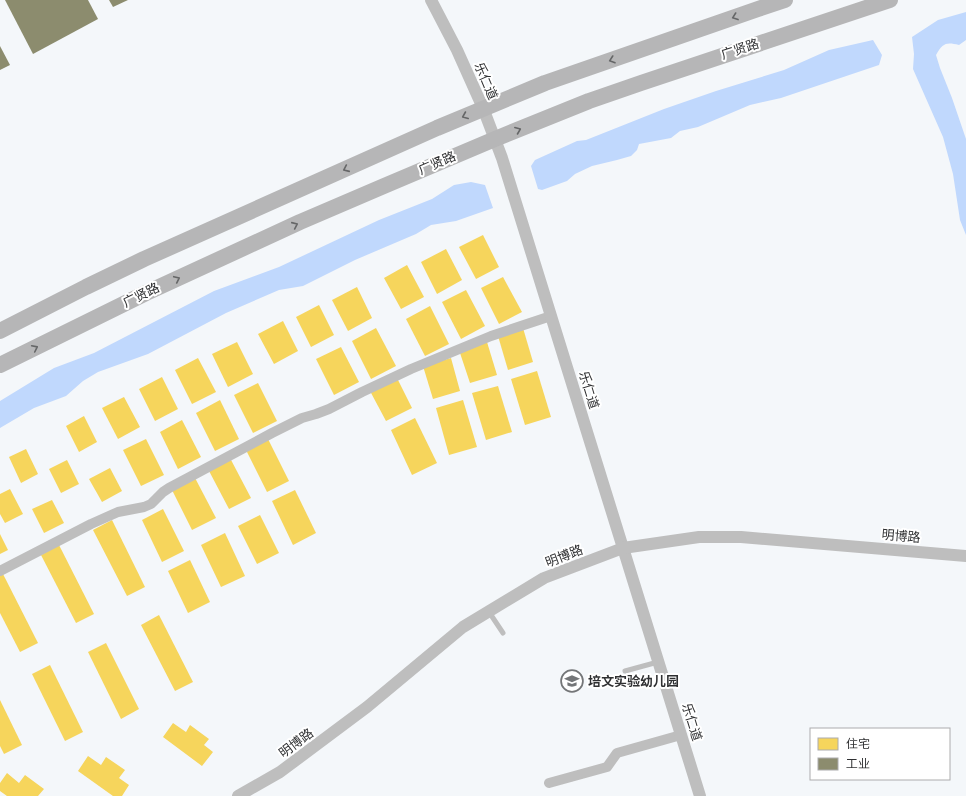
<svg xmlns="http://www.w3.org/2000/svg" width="966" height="796" viewBox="0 0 966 796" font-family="Arial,'Noto Sans SC',sans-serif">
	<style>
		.water { fill: #c0d8fd }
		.homes { fill: #f6d55c }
		.industry { fill: #8c8c6e }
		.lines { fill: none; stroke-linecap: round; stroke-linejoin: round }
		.service { stroke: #bebebe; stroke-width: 5 }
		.minor { stroke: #bebebe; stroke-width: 10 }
		.tertiary { stroke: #bebebe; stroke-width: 12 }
		.primary { stroke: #b6b6b7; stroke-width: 16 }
		.oneway { stroke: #656667 }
		.labels { text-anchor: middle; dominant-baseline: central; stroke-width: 4; stroke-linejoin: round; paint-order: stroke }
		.street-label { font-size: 13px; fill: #2f3032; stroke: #fff }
		.poi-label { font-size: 13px; font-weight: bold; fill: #2f3032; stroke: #fff; text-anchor: start }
	</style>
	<rect width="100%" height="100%" fill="#f4f7fa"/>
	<g class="water">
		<path d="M966 12V40L959 45C946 42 943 43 936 55L940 68 952 98 966 139V235L960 220 953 174 943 137 913 69 914 54 912 37 938 20Z"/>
		<polygon points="873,40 882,55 879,65 781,98 750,105 698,127 680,131 671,138 639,144 637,150 631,156 617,160 592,166 575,174 567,181 542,190 538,189 531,166 535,160 577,141 586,140 664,109 716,91 784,70 829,50"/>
		<polygon points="471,182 485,185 493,208 456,221 431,225 416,234 355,260 303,286 279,290 226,313 148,354 98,372 83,381 66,396 34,408 0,428 0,401 54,368 94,353 214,291 279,267 379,220 432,199 454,185"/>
	</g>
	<g class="homes">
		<polygon points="483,235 499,267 476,279 459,247"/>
		<polygon points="446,249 462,280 437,294 421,262"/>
		<polygon points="407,265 424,297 401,309 384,278"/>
		<polygon points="503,277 522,312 499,324 481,288"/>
		<polygon points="357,287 372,318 348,331 332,300"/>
		<polygon points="466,290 485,326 461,339 442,302"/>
		<polygon points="319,305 334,335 311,347 296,317"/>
		<polygon points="430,306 449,344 425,356 406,319"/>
		<polygon points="283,321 298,351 274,364 258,334"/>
		<polygon points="376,328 396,366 371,379 352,341"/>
		<polygon points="523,328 533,362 508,370 498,336"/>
		<polygon points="237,342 253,374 228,387 212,354"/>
		<polygon points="487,342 497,375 470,383 459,350"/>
		<polygon points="341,347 359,382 334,395 316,359"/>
		<polygon points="198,358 216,392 192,404 175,370"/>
		<polygon points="451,358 460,391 433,399 423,366"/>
		<polygon points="537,371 551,417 525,425 511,379"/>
		<polygon points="162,377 178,409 155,421 139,389"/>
		<polygon points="397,378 412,408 386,421 370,391"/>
		<polygon points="258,383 277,421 253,433 234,395"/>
		<polygon points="498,386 512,432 486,440 472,393"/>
		<polygon points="124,397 140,427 118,439 102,408"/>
		<polygon points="220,400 239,439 215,451 196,413"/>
		<polygon points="463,400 477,447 449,455 436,408"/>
		<polygon points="84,416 97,442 79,452 66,426"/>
		<polygon points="415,418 437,463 412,475 391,430"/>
		<polygon points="182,420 201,457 178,469 160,432"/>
		<polygon points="267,437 289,481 267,492 245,448"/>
		<polygon points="146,439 164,475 141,486 123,450"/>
		<polygon points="26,449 38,474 21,483 9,457"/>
		<polygon points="230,458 251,498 229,509 208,469"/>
		<polygon points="67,460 79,484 61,493 49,469"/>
		<polygon points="110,468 122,491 102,502 89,479"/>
		<polygon points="194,476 216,518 192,530 171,488"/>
		<polygon points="10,489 23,514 5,523 0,514 0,494"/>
		<polygon points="295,490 316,533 293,545 272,501"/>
		<polygon points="52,500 64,523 44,533 32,509"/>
		<polygon points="163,509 184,551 162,562 142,520"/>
		<polygon points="260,515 279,553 257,564 238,526"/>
		<polygon points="112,520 145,587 127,596 93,530"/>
		<polygon points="225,533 245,576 221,587 201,545"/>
		<polygon points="0,534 8,550 0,554"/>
		<polygon points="59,545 94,614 76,623 41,555"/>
		<polygon points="190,560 210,602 188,613 168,571"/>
		<polygon points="3,574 38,643 20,652 0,613 0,576"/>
		<polygon points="159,615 193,682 175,691 141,625"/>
		<polygon points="106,643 139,709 121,719 88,652"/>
		<polygon points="50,665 83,732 65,741 32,674"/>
		<polygon points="0,700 22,745 4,754 0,746"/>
		<polygon points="173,723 186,732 190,725 209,739 204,745 213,752 202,766 163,737"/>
		<polygon points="88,756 101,765 106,757 125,770 119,778 129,785 122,796 113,796 78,771"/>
		<polygon points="7,773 19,783 25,775 44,789 38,796 7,796 0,791 0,783"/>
	</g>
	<g class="industry">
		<polygon points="5,0 88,0 98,19 33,54"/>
		<polygon points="109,0 128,0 113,7"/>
		<polygon points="0,46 10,65 0,70"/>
	</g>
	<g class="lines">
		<g class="service">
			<polyline points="489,612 503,633"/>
			<polyline points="625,671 658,662"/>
		</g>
		<g class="minor">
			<polyline points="0,571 91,524 118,512 144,507 151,504 163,492 169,488 272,433 302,418 316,414 329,409 362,392 411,369 491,336 551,316"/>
			<polyline points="549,783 607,767 617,753 681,735"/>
		</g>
		<g class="tertiary">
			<polyline points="431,0 457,50 483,108 502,158 700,796"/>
			<polyline points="238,796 280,772 367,707 463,627 544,578 623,548 699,537 741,537 966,556"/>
		</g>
		<g class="primary">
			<polyline points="0,331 86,287 144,259 437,128 545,83 758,9 785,0"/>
			<polyline points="0,365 146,293 300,222 384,186 495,139 589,101 641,83 890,0"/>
		</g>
	</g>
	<defs><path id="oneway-chevron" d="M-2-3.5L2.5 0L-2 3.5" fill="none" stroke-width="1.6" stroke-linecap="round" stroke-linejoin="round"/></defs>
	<g class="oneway">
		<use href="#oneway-chevron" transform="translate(735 17) rotate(160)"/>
		<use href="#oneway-chevron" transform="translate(612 60) rotate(161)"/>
		<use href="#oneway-chevron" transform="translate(465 116) rotate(157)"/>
		<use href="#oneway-chevron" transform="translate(518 130) rotate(-22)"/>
		<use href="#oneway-chevron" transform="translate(346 169) rotate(156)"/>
		<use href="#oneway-chevron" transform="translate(295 225) rotate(-24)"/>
		<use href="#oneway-chevron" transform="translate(177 279) rotate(-25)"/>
		<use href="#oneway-chevron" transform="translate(35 348) rotate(-26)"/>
	</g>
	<defs>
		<g id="school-ring" transform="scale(1.15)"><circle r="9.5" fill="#fff" stroke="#747678" stroke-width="1.5"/><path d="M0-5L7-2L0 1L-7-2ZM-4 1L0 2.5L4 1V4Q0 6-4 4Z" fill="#747678"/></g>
	</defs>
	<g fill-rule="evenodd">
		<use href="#school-ring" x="572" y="681"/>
	</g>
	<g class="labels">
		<g class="street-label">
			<text transform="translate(740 49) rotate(-18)">广贤路</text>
			<text transform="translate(486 81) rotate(67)">乐仁道</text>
			<text transform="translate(437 163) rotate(-23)">广贤路</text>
			<text transform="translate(141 295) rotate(-26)">广贤路</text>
			<text transform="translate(589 390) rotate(73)">乐仁道</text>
			<text transform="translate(901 536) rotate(5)">明博路</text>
			<text transform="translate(564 556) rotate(-21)">明博路</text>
			<text transform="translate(692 722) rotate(73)">乐仁道</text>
			<text transform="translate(296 743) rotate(-37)">明博路</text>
		</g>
		<g class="poi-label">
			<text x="588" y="681">培文实验幼儿园</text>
		</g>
	</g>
	<rect x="810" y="728" width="140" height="52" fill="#ffffff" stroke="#acacad"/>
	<rect x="818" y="738" width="20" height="12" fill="#f6d55c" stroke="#acacad"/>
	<text x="846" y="748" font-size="12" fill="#2f3032">住宅</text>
	<rect x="818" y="758" width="20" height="12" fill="#8c8c6e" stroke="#acacad"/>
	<text x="846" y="768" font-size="12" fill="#2f3032">工业</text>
</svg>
